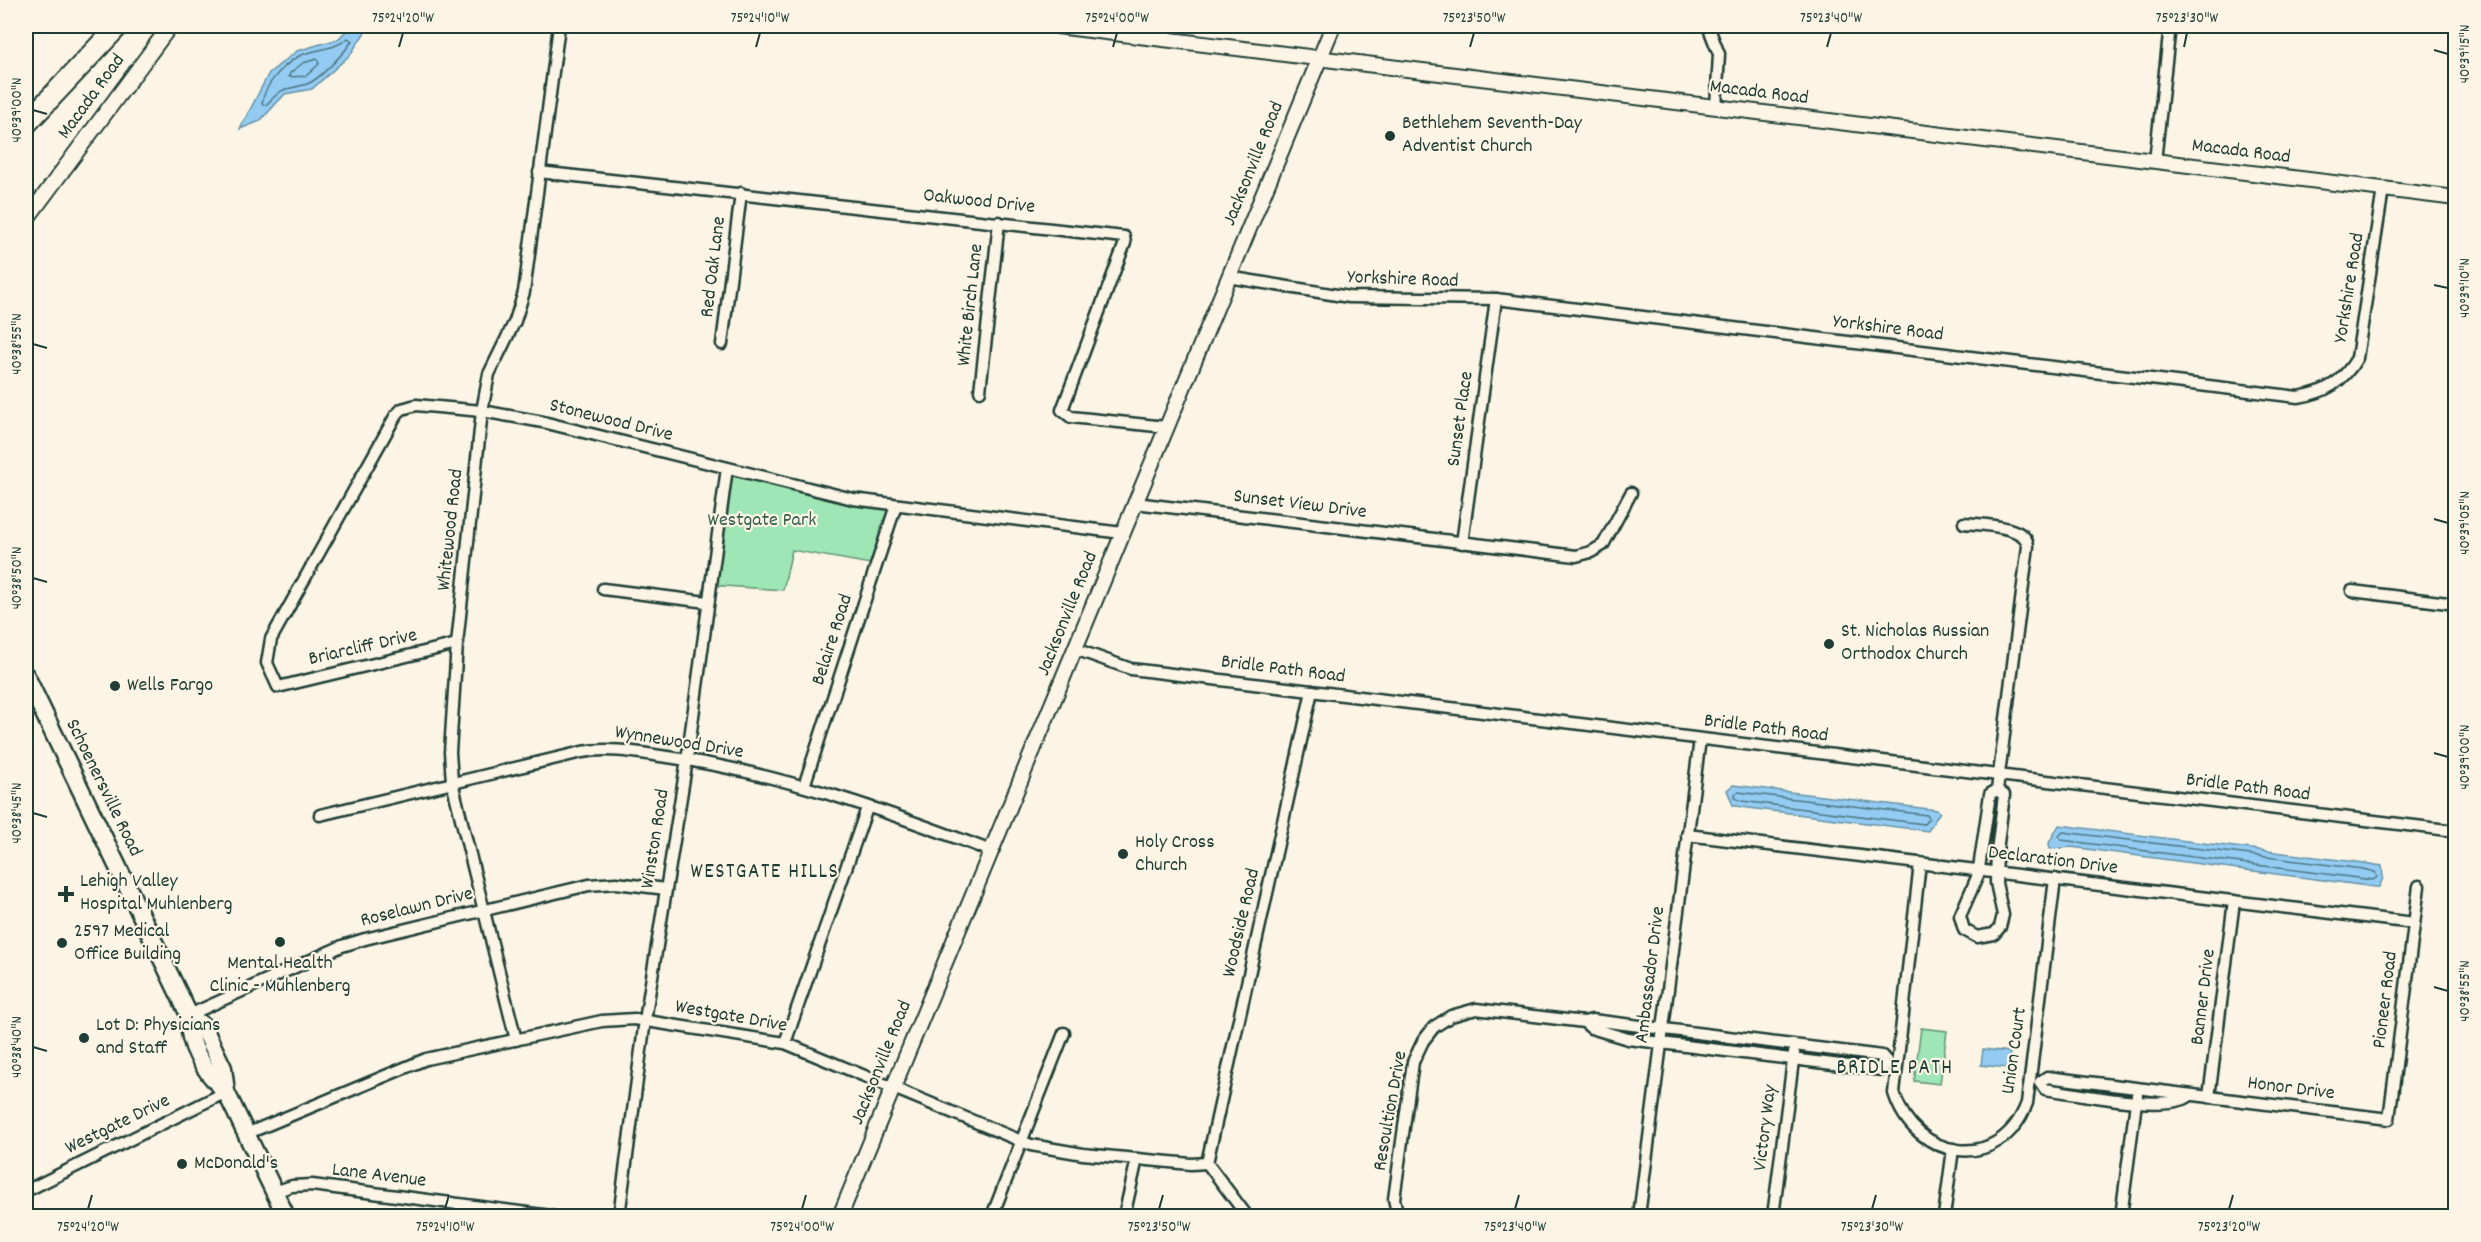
<svg xmlns="http://www.w3.org/2000/svg" width="2481" height="1242" viewBox="0 0 2481 1242" font-family="Dekko,sans-serif">
	<style>
		.green { fill: #9ee6b5; stroke: #5e9274; stroke-width: 1.5 }
		.water { fill: #93cbf2; stroke: #6592a6; stroke-width: 1.5 }
		.lines { fill: none; stroke-linecap: round; stroke-linejoin: round }
		.shore { stroke: #4d7680; stroke-width: 1.5 }
		.minor-casing { stroke: #1f3d34; stroke-width: 15 }
		.tertiary-casing { stroke: #1f3d34; stroke-width: 18 }
		.primary-casing { stroke: #1f3d34; stroke-width: 21 }
		.motorway-casing { stroke: #1f3d34; stroke-width: 24 }
		.minor { stroke: #fcf5e5; stroke-width: 10 }
		.tertiary { stroke: #fcf5e5; stroke-width: 14 }
		.primary { stroke: #fcf5e5; stroke-width: 16 }
		.motorway { stroke: #fcf5e5; stroke-width: 20 }
		.ticks { fill: none; stroke: #1f3d34; stroke-width: 2 }
		.poi-dot { fill: #1f3d34; stroke: #fcf5e5; stroke-width: 2 }
		.labels { text-anchor: middle; dominant-baseline: central; stroke-width: 4.5; stroke-linejoin: round; paint-order: stroke }
		.street-label { font-size: 20px; fill: #1f3d34; stroke: #fcf5e5 }
		.poi-label { font-size: 20px; fill: #1f3d34; stroke: #fcf5e5; text-anchor: start }
		.park-label { font-size: 20px; fill: #385f4e; stroke: #fcf5e5 }
		.neighbourhood-label { font-size: 21px; letter-spacing: 1.5px; fill: #1f3d34; stroke: #fcf5e5 }
		.neatline { fill: none; stroke: #1f3d34; stroke-width: 2 }
		.ticks-label { font-size: 15px; text-anchor: middle; fill: #1f3d34 }
	</style>
	<rect width="100%" height="100%" fill="#fcf5e5"/>
	<filter id="ink" filterUnits="userSpaceOnUse"><feTurbulence type="fractalNoise" baseFrequency=".0167" numOctaves="2"/><feDisplacementMap in="SourceGraphic" scale="12" xChannelSelector="R" yChannelSelector="G"/><feConvolveMatrix kernelMatrix="1 2 1 2 8 2 1 2 1" color-interpolation-filters="sRGB"/></filter>
	<g filter="url(#ink)">
		<g class="green">
			<polygon points="727,468 896,505 876,565 792,550 783,590 710,585"/>
			<polygon points="1921,1028 1947,1031 1940,1084 1914,1081"/>
		</g>
		<g class="water">
			<polygon points="351,26 369,26 350,55 312,89 285,94 260,121 240,129 269,73 297,51 338,39"/>
			<polygon points="1733,785 1937,810 1940,812 1928,831 1741,807 1733,805 1727,790"/>
			<polygon points="2059,825 2364,863 2382,866 2383,878 2379,887 2375,887 2071,847 2050,849 2049,843"/>
			<polygon points="1983,1049 2010,1052 2008,1068 1981,1065"/>
		</g>
		<g class="lines">
			<g class="shore">
				<path d="M348 38 352 41C345 52 319 80 307 84 282 92 287 83 266 105L262 104C264 85 282 66 299 56 315 48 334 51 348 38Z"/>
				<polygon points="317,59 319,64 306,76 289,77 290,73 303,63"/>
				<polygon points="1738,792 1927,815 1929,818 1924,824 1742,801 1735,798 1735,794"/>
				<polygon points="2063,832 2363,869 2375,872 2377,877 2373,880 2061,840 2059,836"/>
			</g>
			<g class="minor-casing">
				<g id="minor">
					<polyline points="1708,26 1719,54 1716,107"/>
					<polyline points="2155,161 2170,26"/>
					<polyline points="539,172 1124,237 1125,243 1062,410 1071,417 1166,427"/>
					<path d="M1228 277 1349 297 1496 299 2298 397C2325 393 2343 382 2357 358L2383 189"/>
					<polyline points="722,344 741,193"/>
					<polyline points="980,391 999,222"/>
					<polyline points="1135,503 1576,556 1591,552 1603,545 1631,493"/>
					<path d="M1964 523C1981 525 2027 525 2028 546L1997 790 1990 794 1978 875 1960 916 1964 930 1977 937 1994 934 2000 927 2003 915 1996 883 1997 851 2004 795 1997 790"/>
					<polyline points="1462,543 1496,299"/>
					<polyline points="603,589 707,602"/>
					<polyline points="2352,591 2456,604"/>
					<polyline points="457,644 278,687 267,663 271,639 396,415 402,409 416,405 482,411 543,422 853,499 1122,533"/>
					<polyline points="1075,649 1131,669 2456,831"/>
					<polyline points="804,786 896,505"/>
					<path d="M320 815 582 752C611 747 639 753 668 757 779 773 887 811 991 851"/>
					<polyline points="1687,835 2414,923"/>
					<path d="M1920 863 1894 1093C1915 1161 2001 1174 2027 1103L2055 879"/>
					<polyline points="189,1015 342,946 365,939 589,885 616,883 666,889"/>
					<polygon points="1592,1020 1882,1056 1888,1063 1882,1070 1628,1039 1591,1028 1584,1022"/>
					<polyline points="516,1040 452,782 450,752 457,644 482,411 489,374 515,321 524,292 559,26"/>
					<polyline points="785,1043 867,808"/>
					<path d="M2189 1096C2168 1113 2074 1093 2045 1089L2040 1082 2047 1077 2389 1119 2419 886"/>
					<polyline points="2209,1097 2234,901"/>
					<polyline points="246,1134 426,1059 602,1021 634,1019 785,1043 1031,1145 1083,1154 1191,1164 1207,1163"/>
					<polyline points="1207,1163 1312,691"/>
					<polyline points="1207,1163 1247,1216"/>
					<polyline points="26,1191 226,1092"/>
					<polyline points="274,1192 292,1186 312,1185 551,1216"/>
					<polyline points="619,1216 645,1020 687,760 727,468"/>
					<polyline points="992,1216 1064,1033"/>
					<polyline points="1124,1216 1137,1159"/>
					<polyline points="1398,1216 1394,1199 1413,1062 1423,1041 1434,1027 1451,1016 1476,1009 1584,1022"/>
					<polyline points="1639,1216 1700,739"/>
					<polyline points="1773,1216 1794,1053"/>
					<polyline points="1944,1216 1953,1149"/>
					<polyline points="2121,1216 2137,1095"/>
				</g>
			</g>
			<g class="tertiary-casing">
				<g id="tertiary">
					<polyline points="1057,26 2456,198"/>
					<polyline points="26,220 170,26"/>
					<polyline points="840,1216 1333,26"/>
				</g>
			</g>
			<g class="primary-casing">
				<g id="primary">
					<polyline points="26,676 189,1015 203,1026 223,1068 226,1092 286,1216"/>
					<path d="M189 1015C187 1045 205 1072 226 1092"/>
				</g>
			</g>
			<g class="motorway-casing">
				<polyline id="motorway" points="26,124 118,26"/>
			</g>
			<use href="#minor" class="minor"/>
			<use href="#tertiary" class="tertiary"/>
			<use href="#primary" class="primary"/>
			<use href="#motorway" class="motorway"/>
		</g>
	</g>
	<path class="ticks" d="M399 47 403 33M756 47 760 33M1113 47 1117 33M1470 47 1474 33M1827 47 1831 33M2184 47 2187 33M2434 50 2448 54M33 110 47 114M2434 285 2448 288M33 344 47 348M2434 519 2448 523M33 578 47 582M2434 753 2448 757M33 813 47 817M2434 987 2448 991M33 1047 47 1051M88 1209 92 1195M445 1209 449 1195M802 1209 806 1195M1159 1209 1163 1195M1515 1209 1519 1195M1872 1209 1876 1195M2229 1209 2233 1195"/>
	<g class="poi-dot">
		<circle cx="1390" cy="136" r="6"/>
		<circle cx="1829" cy="644" r="6"/>
		<circle cx="115" cy="686" r="6"/>
		<circle cx="1123" cy="854" r="6"/>
		<path d="M63 885h6v6h6v6h-6v6h-6v-6h-6v-6h6z"/>
		<circle cx="280" cy="942" r="6"/>
		<circle cx="62" cy="943" r="6"/>
		<circle cx="84" cy="1038" r="6"/>
		<circle cx="182" cy="1164" r="6"/>
	</g>
	<g class="labels">
		<g class="street-label">
			<text transform="translate(1759 93) rotate(7)">Macada Road</text>
			<text transform="translate(92 97) rotate(-54)">Macada Road</text>
			<text transform="translate(2241 152) rotate(7)">Macada Road</text>
			<text transform="translate(1254 164) rotate(-68)">Jacksonville Road</text>
			<text transform="translate(979 202) rotate(6)">Oakwood Drive</text>
			<text transform="translate(714 267) rotate(-83)">Red Oak Lane</text>
			<text transform="translate(1403 280) rotate(2)">Yorkshire Road</text>
			<text transform="translate(2350 288) rotate(-81)">Yorkshire Road</text>
			<text transform="translate(971 305) rotate(-84)">White Birch Lane</text>
			<text transform="translate(1888 329) rotate(7)">Yorkshire Road</text>
			<text transform="translate(1461 419) rotate(-82)">Sunset Place</text>
			<text transform="translate(611 421) rotate(14)">Stonewood Drive</text>
			<text transform="translate(1300 505) rotate(7)">Sunset View Drive</text>
			<text transform="translate(451 530) rotate(-84)">Whitewood Road</text>
			<text transform="translate(1068 614) rotate(-68)">Jacksonville Road</text>
			<text transform="translate(833 640) rotate(-72)">Belaire Road</text>
			<text transform="translate(363 648) rotate(-13)">Briarcliff Drive</text>
			<text transform="translate(1283 670) rotate(7)">Bridle Path Road</text>
			<text transform="translate(1766 729) rotate(7)">Bridle Path Road</text>
			<text transform="translate(679 743) rotate(9)">Wynnewood Drive</text>
			<text transform="translate(103 788) rotate(64)">Schoenersville Road</text>
			<text transform="translate(2248 788) rotate(7)">Bridle Path Road</text>
			<text transform="translate(656 839) rotate(-81)">Winston Road</text>
			<text transform="translate(2053 861) rotate(7)">Declaration Drive</text>
			<text transform="translate(417 908) rotate(-14)">Roselawn Drive</text>
			<text transform="translate(1242 923) rotate(-77)">Woodside Road</text>
			<text transform="translate(1651 975) rotate(-83)">Ambassador Drive</text>
			<text transform="translate(2204 997) rotate(-83)">Banner Drive</text>
			<text transform="translate(2386 1000) rotate(-83)">Pioneer Road</text>
			<text transform="translate(731 1017) rotate(10)">Westgate Drive</text>
			<text transform="translate(2015 1051) rotate(-82)">Union Court</text>
			<text transform="translate(882 1063) rotate(-68)">Jacksonville Road</text>
			<text transform="translate(2291 1089) rotate(7)">Honor Drive</text>
			<text transform="translate(1391 1111) rotate(-80)">Resoultion Drive</text>
			<text transform="translate(118 1125) rotate(-26)">Westgate Drive</text>
			<text transform="translate(1766 1128) rotate(-83)">Victory Way</text>
			<text transform="translate(379 1176) rotate(7)">Lane Avenue</text>
		</g>
		<g class="poi-label">
			<text x="1402" y="124">Bethlehem Seventh-Day<tspan x="1402" dy="23">Adventist Church</tspan></text>
			<text x="1841" y="632">St. Nicholas Russian<tspan x="1841" dy="23">Orthodox Church</tspan></text>
			<text x="127" y="686">Wells Fargo</text>
			<text x="1135" y="843">Holy Cross<tspan x="1135" dy="23">Church</tspan></text>
			<text x="80" y="882">Lehigh Valley<tspan x="80" dy="23">Hospital Muhlenberg</tspan></text>
			<text x="74" y="932">2597 Medical<tspan x="74" dy="23">Office Building</tspan></text>
			<text x="280" y="964" text-anchor="middle">Mental Health<tspan x="280" dy="23">Clinic - Muhlenberg</tspan></text>
			<text x="96" y="1026">Lot D: Physicians<tspan x="96" dy="23">and Staff</tspan></text>
			<text x="194" y="1164">McDonald's</text>
		</g>
		<g class="park-label">
			<text x="762" y="521">Westgate Park</text>
		</g>
		<g class="neighbourhood-label">
			<text x="765" y="873">WESTGATE HILLS</text>
			<text x="1895" y="1069">BRIDLE PATH</text>
		</g>
	</g>
	<rect width="2481" height="1242" fill="none" stroke="#fcf5e5" stroke-width="66"/>
	<rect x="33" y="33" width="2415" height="1176" class="neatline"/>
	<g class="ticks-label">
		<text x="403" y="22">75°24'20"W</text>
		<text x="760" y="22">75°24'10"W</text>
		<text x="1117" y="22">75°24'00"W</text>
		<text x="1474" y="22">75°23'50"W</text>
		<text x="1831" y="22">75°23'40"W</text>
		<text x="2187" y="22">75°23'30"W</text>
		<text transform="translate(2464 54) rotate(-90)" y="5">40°39'15"N</text>
		<text transform="translate(16 110) rotate(-90)" y="5">40°39'00"N</text>
		<text transform="translate(2464 288) rotate(-90)" y="5">40°39'10"N</text>
		<text transform="translate(16 344) rotate(-90)" y="5">40°38'55"N</text>
		<text transform="translate(2464 523) rotate(-90)" y="5">40°39'05"N</text>
		<text transform="translate(16 578) rotate(-90)" y="5">40°38'50"N</text>
		<text transform="translate(2464 757) rotate(-90)" y="5">40°39'00"N</text>
		<text transform="translate(16 813) rotate(-90)" y="5">40°38'45"N</text>
		<text transform="translate(2464 991) rotate(-90)" y="5">40°38'55"N</text>
		<text transform="translate(16 1047) rotate(-90)" y="5">40°38'40"N</text>
		<text x="88" y="1231">75°24'20"W</text>
		<text x="445" y="1231">75°24'10"W</text>
		<text x="802" y="1231">75°24'00"W</text>
		<text x="1159" y="1231">75°23'50"W</text>
		<text x="1515" y="1231">75°23'40"W</text>
		<text x="1872" y="1231">75°23'30"W</text>
		<text x="2229" y="1231">75°23'20"W</text>
	</g>
</svg>
